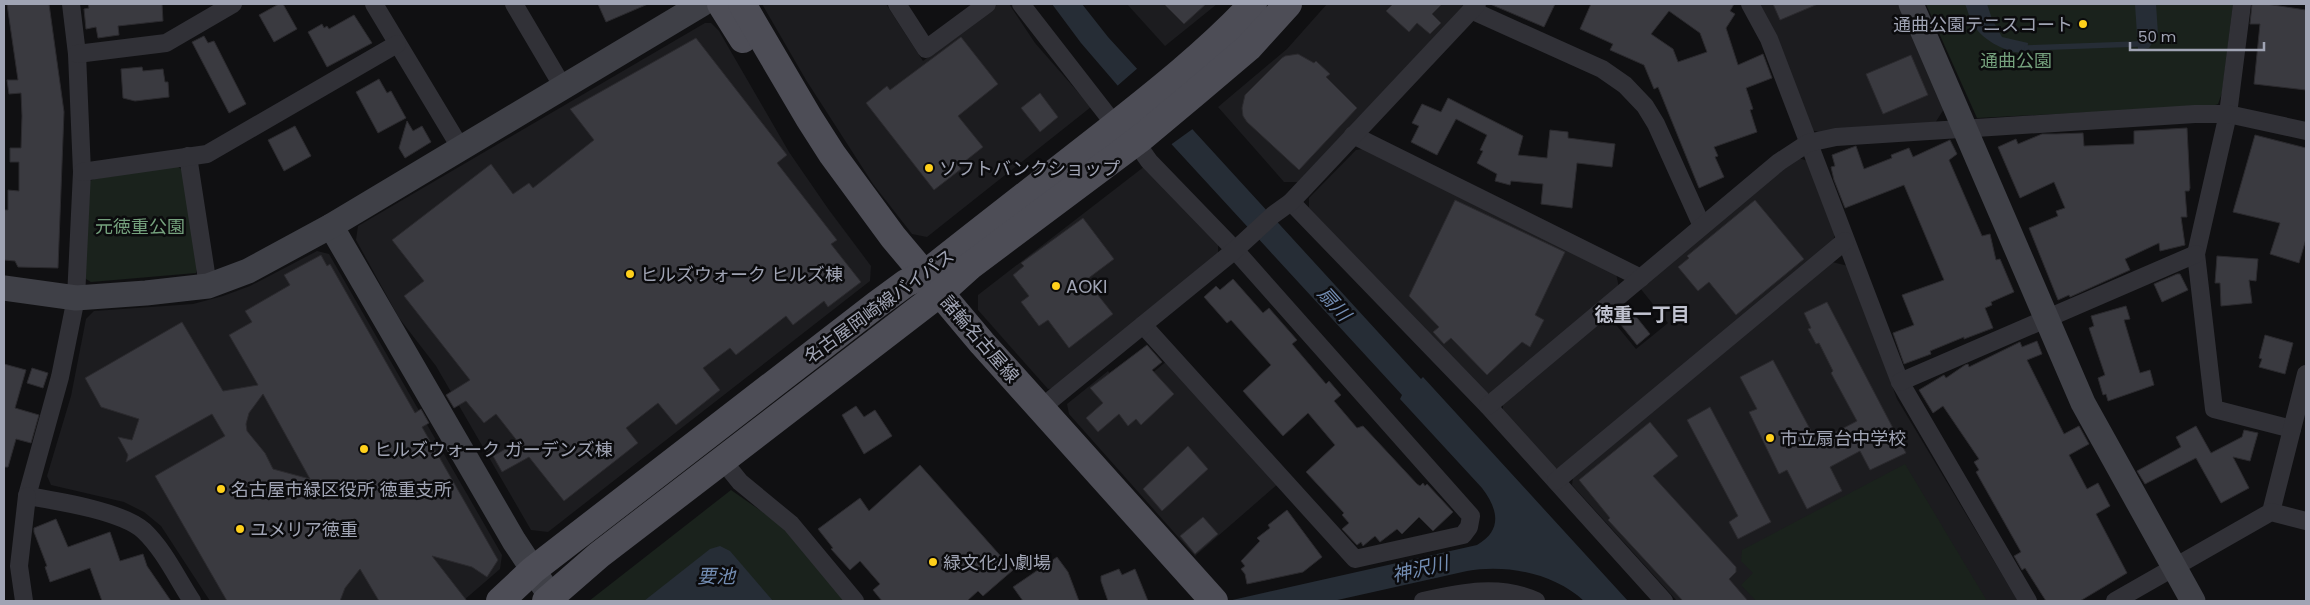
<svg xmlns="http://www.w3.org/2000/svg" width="2310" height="605" viewBox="0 0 2310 605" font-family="Poppins,'Noto Sans JP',sans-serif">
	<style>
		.built { fill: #1c1c1f }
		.green { fill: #1a221c }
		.water { fill: #262d36 }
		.pier { fill: #101012 }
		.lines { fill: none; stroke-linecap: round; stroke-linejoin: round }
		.stream { stroke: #262d36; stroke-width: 5.5 }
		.building { fill: #3a3a40; stroke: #2b2a2e; fill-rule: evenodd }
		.street { stroke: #313137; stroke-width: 18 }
		.secondary { stroke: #3f4047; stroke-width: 25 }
		.primary { stroke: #4d4d56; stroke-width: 28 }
		.poi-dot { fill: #ffd01b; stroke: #0b0b0d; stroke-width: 2 }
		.labels { text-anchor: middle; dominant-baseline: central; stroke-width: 5; stroke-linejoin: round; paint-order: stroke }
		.poi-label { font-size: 18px; fill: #a0a4b4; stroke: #0b0b0d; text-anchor: start }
		.park-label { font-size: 18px; fill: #75a17d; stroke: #0b0b0d }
		.street-label { font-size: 18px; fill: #a0a4b4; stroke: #0b0b0d }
		.water-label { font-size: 19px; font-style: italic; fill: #738db3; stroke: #0b0b0d }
		.neighbourhood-label { font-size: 19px; font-weight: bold; fill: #c1c3d0; stroke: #0b0b0d }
	</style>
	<rect width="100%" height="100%" fill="#101012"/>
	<g class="built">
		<polygon points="762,4 886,4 923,61 998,4 1009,4 1035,43 1091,107 927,237 912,234 873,184 806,80"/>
		<polygon points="1127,4 1217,4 1165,46"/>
		<polygon points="1327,4 1465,4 1298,182 1284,182 1218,107 1287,49"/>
		<polygon points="1759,4 1899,4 1944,109 1935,123 1823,133 1811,130 1779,44"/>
		<polygon points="705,23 711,23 719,31 789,152 829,210 871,266 870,281 548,532 531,530 436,366 399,318 356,240 358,226"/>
		<polygon points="1363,149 1616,273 1619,288 1495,394 1484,393 1309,208 1309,198 1356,150"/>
		<polygon points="1798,158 1808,161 1835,232 1833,243 1563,468 1551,468 1503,416 1503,404 1608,315 1636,349 1668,323 1640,288 1780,169"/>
		<polygon points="1145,166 1218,244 1218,254 1054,388 1048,389 978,310 978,295"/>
		<polygon points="317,251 329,254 502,555 500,569 463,601 210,601 161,526 144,512 124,502 51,485 47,476 71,396 86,319 94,311 193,304 223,296 250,286"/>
		<polygon points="1832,262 1848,266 1897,399 2018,601 1677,601 1572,485 1573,478"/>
		<polygon points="1168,360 1279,483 1195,556 1069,414 1067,404 1108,371 1127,394"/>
	</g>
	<g class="green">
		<polygon points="1926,4 2233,4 2222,93 2218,104 2213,106 1977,118"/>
		<polygon points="177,166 185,172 197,269 196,273 91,282 86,279 85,273 90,181 94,179"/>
		<polygon points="1905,464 1987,601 1756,601 1741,585 1753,573 1741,561 1742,550"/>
		<polygon points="731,490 774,520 789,534 846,601 589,601"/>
	</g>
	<g class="water">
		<path d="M1052 4H1082L1108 37 1421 379 1423 377 1628 601H1584C1554 573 1506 564 1467 571L1333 601H1228L1477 545C1503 530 1498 509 1482 488L1400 399 1402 395 1118 86 1081 43Z"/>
		<path d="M1965 4H1987L1992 19 2002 37 2028 43 2027 53C2009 54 1985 42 1974 26 1970 20 1968 11 1965 4Z"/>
		<polygon points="2135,4 2156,4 2158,34 2149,48 2138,50"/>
		<polygon points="720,546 730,551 773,601 644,601 710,549"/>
	</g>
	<polygon class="pier" points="1139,67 1194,128 1169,146 1116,87"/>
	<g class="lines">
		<polyline class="stream" points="2027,48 2138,44"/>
	</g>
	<g class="building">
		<polygon points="7,4 49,4 64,112 58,268 18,267 15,261 4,260 4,210 8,210 8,190 19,191 19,162 10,162 10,148 21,148 22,116 21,93 9,94 7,80 18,80"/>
		<polygon points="88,4 162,4 163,21 118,26 119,35 98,38 96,27 86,29 84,9 89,8"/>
		<polygon points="279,4 283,4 297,29 274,42 259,15"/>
		<polygon points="598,4 648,4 606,22"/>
		<polygon points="1164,4 1206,4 1184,24"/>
		<polygon points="1393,4 1442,4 1432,14 1441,23 1430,34 1417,23 1409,32 1386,11"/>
		<polygon points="1490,4 1555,4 1544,27"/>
		<path d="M1591 4H1734L1730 11 1735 14 1726 28 1738 65 1763 54 1772 78 1746 88 1753 109 1750 110 1757 132 1714 147 1718 156 1715 157 1724 177 1699 188 1658 87 1654 89 1644 65 1610 50 1613 44 1580 29ZM1669 11 1700 33 1707 52 1678 62 1673 49 1651 34Z"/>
		<polygon points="1773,4 1818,4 1780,20"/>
		<polygon points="2252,4 2266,4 2306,10 2306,90 2254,84 2260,24 2250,24"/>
		<polygon points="354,15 372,43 327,67 308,32 322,24 324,28 327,26 329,29"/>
		<polygon points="204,36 208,43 214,41 246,104 229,113 192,42"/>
		<polygon points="961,37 998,84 958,116 983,147 959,166 961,169 934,190 866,103 887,86 890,90"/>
		<polygon points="696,38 787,155 777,163 837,240 831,244 861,282 828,307 824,301 793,325 786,316 736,355 730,348 703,368 720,390 676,425 658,403 626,428 638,443 564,501 529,457 502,472 493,456 518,442 496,414 484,423 466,401 454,408 446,395 470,380 404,296 424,281 392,240 491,164 513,194 529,183 533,188 594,140 570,109"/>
		<polygon points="1298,54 1314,63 1316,61 1330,74 1326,77 1357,108 1299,170 1247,122 1243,116 1242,108 1245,95 1282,58 1285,56"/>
		<polygon points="1911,55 1928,95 1883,114 1866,74"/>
		<polygon points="142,67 143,71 163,69 165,82 168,82 169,97 135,101 123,98 121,69"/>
		<polygon points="379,79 387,93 391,91 406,118 378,133 356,92"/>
		<polygon points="1040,93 1058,117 1040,132 1021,108"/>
		<polygon points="1448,98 1523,136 1518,155 1547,158 1550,130 1568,132 1568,138 1615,144 1612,167 1577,163 1572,208 1541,204 1543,184 1511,181 1510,185 1495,181 1497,174 1477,163 1483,151 1480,150 1487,135 1456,119 1437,155 1411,142 1419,126 1412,123 1422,104 1441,112"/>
		<polygon points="407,121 413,131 422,126 431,142 405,158 399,148"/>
		<polygon points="295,126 311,156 284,171 268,140"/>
		<polygon points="2187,128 2190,188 2189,191 2185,191 2187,217 2181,217 2185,245 2160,251 2159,243 2125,259 2130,270 2070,297 2069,295 2058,300 2029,228 2058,216 2056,211 2065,208 2054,182 2020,198 1998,147 2016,139 2018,144 2042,134 2056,134 2083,133 2084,146 2134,144 2134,131"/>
		<polygon points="2255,135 2306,148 2306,239 2299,263 2270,254 2280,223 2233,212"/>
		<polygon points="1950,140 1957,154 1949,160 1982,236 1990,234 1996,260 2000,259 2014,292 1991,302 1992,305 1985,308 1993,328 1964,339 1964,337 1930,351 1931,354 1904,364 1893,333 1914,325 1902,295 1944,280 1904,185 1845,208 1834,180 1831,167 1835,166 1832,155 1856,146 1864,169 1892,158 1891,155 1909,148 1913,157"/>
		<polygon points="1455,200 1565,252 1535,315 1544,320 1530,347 1522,342 1487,375 1451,338 1444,344 1433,332 1439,327 1409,296"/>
		<polygon points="1755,200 1804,259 1736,315 1709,282 1698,291 1678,267 1689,258 1687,256"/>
		<polygon points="1083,218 1114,259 1086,280 1113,314 1069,348 1048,320 1039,326 1021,302 1029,296 1013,275 1024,266 1021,263"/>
		<path d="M321 255 327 266 330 264 415 413 421 409 429 423 422 427 498 560 487 577 472 567 432 556 467 601H379L360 569 345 588 340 601H227L155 476 225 436 212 414 126 462 128 455 118 437 132 440 139 419 101 407 85 378 182 322 223 391 258 385 229 335 252 322 245 311 290 285 284 275ZM263 394 310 479 273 469 265 453 247 431 246 424 249 413Z"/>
		<polygon points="2217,256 2258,259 2256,281 2249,280 2252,303 2221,306 2220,283 2215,283"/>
		<polygon points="2177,274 2180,274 2188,290 2162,302 2154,284"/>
		<polygon points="1233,279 1263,313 1269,308 1297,340 1292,344 1326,384 1329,381 1341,395 1334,401 1357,428 1363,426 1417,484 1420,486 1423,483 1425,486 1427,484 1453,512 1433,531 1419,517 1402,534 1397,529 1380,542 1375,536 1363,546 1361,542 1357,545 1342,529 1349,523 1342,515 1344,513 1306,472 1335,445 1308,413 1283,436 1243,391 1271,365 1231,320 1227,323 1204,297 1216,286 1220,290"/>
		<polygon points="1827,302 1906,453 1870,470 1860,451 1830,467 1842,491 1807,509 1787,470 1779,474 1749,412 1757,409 1740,377 1773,360 1817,442 1857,421 1831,373 1833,371 1819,343 1816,344 1808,329 1811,328 1804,313"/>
		<polygon points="2126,306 2130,319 2124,320 2140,373 2150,370 2154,385 2108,401 2106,394 2103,395 2098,378 2105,375 2089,328 2094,326 2091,316"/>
		<polygon points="1630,309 1650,334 1637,345 1617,320"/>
		<polygon points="2265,335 2293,343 2285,374 2259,367 2262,359 2259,358"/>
		<polygon points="2037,341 2042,354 2027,360 2064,434 2079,426 2089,444 2069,455 2087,489 2098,483 2110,506 2096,514 2127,573 2080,601 2046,601 2025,568 2022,570 2014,556 2021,552 1976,472 1979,470 1974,462 1979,459 1943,406 1933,413 1919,390 1944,375 1946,378 1965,365 1968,364 1969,367 2020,342 2022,347"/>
		<polygon points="1147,345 1162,362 1152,370 1174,394 1141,425 1136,419 1128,426 1119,414 1098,432 1086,418 1103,403 1090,388"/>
		<polygon points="4,364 26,370 15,408 39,415 31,443 16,439 8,467 4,467"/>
		<polygon points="32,368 48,373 43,388 27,383"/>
		<polygon points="856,406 864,417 875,410 892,436 864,454 842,415"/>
		<polygon points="1710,407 1771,522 1738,539 1729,522 1738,516 1687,420"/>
		<polygon points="1650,422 1678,456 1653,476 1736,567 1736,572 1729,579 1748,601 1683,601 1608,520 1610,518 1579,480"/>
		<polygon points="2196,426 2211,453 2242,437 2244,430 2258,433 2250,461 2233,457 2249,488 2221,503 2196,458 2145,484 2137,471 2181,447 2176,437"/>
		<polygon points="1188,446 1208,469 1162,511 1143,489"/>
		<polygon points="920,465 1013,570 983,596 978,591 967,601 882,601 873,590 880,584 860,561 850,570 831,549 833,548 818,529 860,498 869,511"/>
		<polygon points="1287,510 1322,557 1303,572 1247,584 1245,574 1241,569 1245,566 1241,561 1260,541 1257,538 1270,528 1268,525"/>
		<polygon points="1203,517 1218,534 1195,554 1180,536"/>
		<polygon points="56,519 68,547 110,532 120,561 143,554 147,566 171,601 102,601 90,568 50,582 45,567 47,566 34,532 34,528"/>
		<polygon points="1057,557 1068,572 1079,601 1023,601 1013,587"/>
		<polygon points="1119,569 1122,575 1135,569 1148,601 1108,601 1101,581 1101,576"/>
	</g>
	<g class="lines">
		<g class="street">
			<path d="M71 4 77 54 82 172 76 298 60 377 27 496C57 501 122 511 144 531 164 550 177 578 192 601"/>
			<polyline points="374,4 460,147"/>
			<polyline points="514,4 563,87"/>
			<polyline points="897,4 926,49 987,4"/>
			<polyline points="1021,4 1115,125"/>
			<polyline points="1750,4 1769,39 1900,382 2028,601"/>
			<polyline points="2242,4 2228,114 2196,254 2214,409 2292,429"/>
			<polyline points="1471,10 1602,69 1625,85 1645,106 1656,124 1702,226"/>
			<polyline points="77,54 166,43 233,4"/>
			<polyline points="1353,135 1641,278"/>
			<polyline points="1135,141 1149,161 1235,250 1471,516 1469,527 1463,535 1355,559 1143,325"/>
			<polyline points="188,156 208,286"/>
			<polyline points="82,172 207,154 397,44"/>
			<polyline points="1291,202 1488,406 1664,601"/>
			<polyline points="1900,382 2196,254"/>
			<polyline points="1488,406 1779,162 1808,143 1836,137 2195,114 2228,114 2306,131"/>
			<polyline points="1041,408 1235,250 1273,215 1291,202 1477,4"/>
			<polyline points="723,461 740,482 791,524 855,601"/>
			<polyline points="1556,481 1845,241"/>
			<polyline points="2271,512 2306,374"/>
			<polyline points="24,601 19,566 27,496"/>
			<path d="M1423 601C1460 593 1499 584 1536 601"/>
			<polyline points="2115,601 2271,512 2306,521"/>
		</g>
		<g class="secondary">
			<polyline points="1911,4 2083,403 2193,601"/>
			<polyline points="331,226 514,541 551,597"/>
			<polyline points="4,288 76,298 146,293 208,286 248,271 331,226 702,4"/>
		</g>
		<g class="primary">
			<polyline points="721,4 743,39"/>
			<polyline points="742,4 809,118 832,154 893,237 982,343 1214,601"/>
			<path d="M500 601 533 570 876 305 906 283 924 275C983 228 1044 181 1104 134 1156 93 1208 52 1253 4"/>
			<polyline points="546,601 599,555 940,293 970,266 1141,138 1196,92 1249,47 1288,4"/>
		</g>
	</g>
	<g class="poi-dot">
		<circle cx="2083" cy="24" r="5"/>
		<circle cx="929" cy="168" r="5"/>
		<circle cx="630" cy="274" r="5"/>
		<circle cx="1056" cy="286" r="5"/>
		<circle cx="1770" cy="438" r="5"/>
		<circle cx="364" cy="449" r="5"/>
		<circle cx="221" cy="489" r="5"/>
		<circle cx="240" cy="529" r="5"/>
		<circle cx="933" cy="562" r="5"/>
	</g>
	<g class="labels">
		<g class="poi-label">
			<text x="2073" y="24" text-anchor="end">通曲公園テニスコート</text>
			<text x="939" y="168">ソフトバンクショップ</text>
			<text x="640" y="274">ヒルズウォーク ヒルズ棟</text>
			<text x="1066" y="286">AOKI</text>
			<text x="1780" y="438">市立扇台中学校</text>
			<text x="374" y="449">ヒルズウォーク ガーデンズ棟</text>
			<text x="231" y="489">名古屋市緑区役所 徳重支所</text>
			<text x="250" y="529">ユメリア徳重</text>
			<text x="943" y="562">緑文化小劇場</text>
		</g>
		<g class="park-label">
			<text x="2016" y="60">通曲公園</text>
			<text x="140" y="226">元徳重公園</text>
		</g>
		<g class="street-label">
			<text transform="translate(879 306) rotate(-36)">名古屋岡崎線バイパス</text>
			<text transform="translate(980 339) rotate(49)">諸輪名古屋線</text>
		</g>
		<g class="water-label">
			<text transform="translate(1334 304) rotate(48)">扇川</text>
			<text transform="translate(1420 569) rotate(-13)">神沢川</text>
			<text x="716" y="576">要池</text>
		</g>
		<g class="neighbourhood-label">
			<text x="1642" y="314">徳重一丁目</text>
		</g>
	</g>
	<rect width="2310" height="605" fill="none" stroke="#a0a4b4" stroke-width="10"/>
	<path d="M2130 42v8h134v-8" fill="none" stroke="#a0a4b4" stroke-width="2.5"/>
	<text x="2138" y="42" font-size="15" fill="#a0a4b4" stroke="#0b0b0d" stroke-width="4" paint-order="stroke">50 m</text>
</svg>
